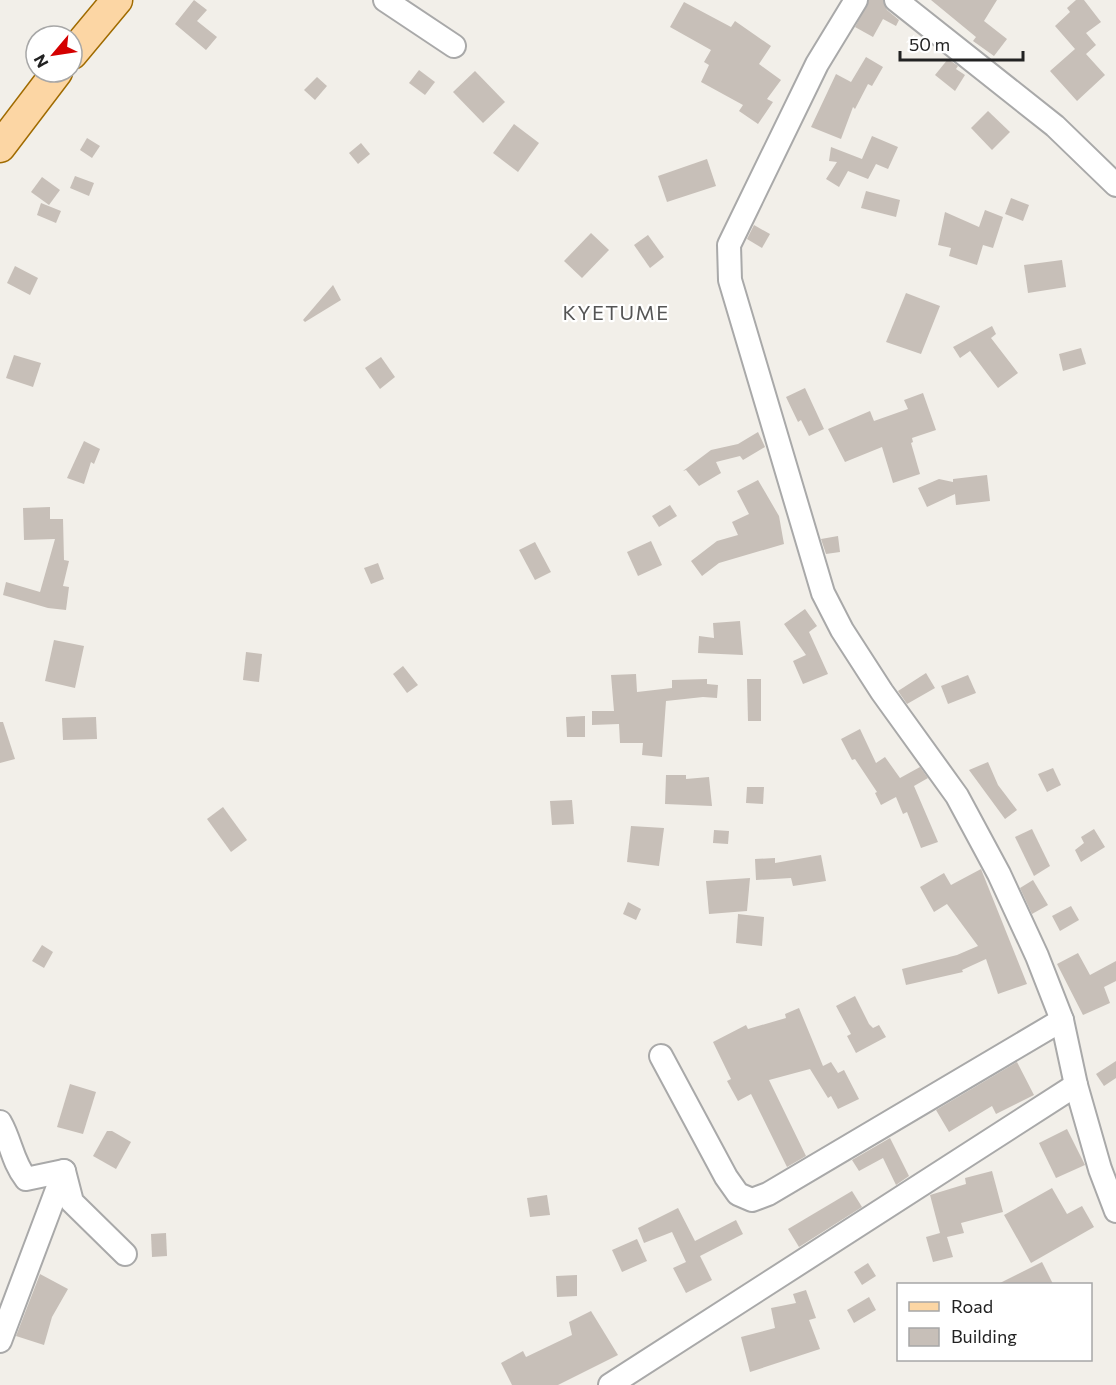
<svg xmlns="http://www.w3.org/2000/svg" width="1116" height="1385" viewBox="0 0 1116 1385" font-family="Commissioner,sans-serif">
	<style>
		.building { fill: #c7bfb8 }
		.lines { fill: none; stroke-linecap: round; stroke-linejoin: round }
		.minor-casing { stroke: #a9a9a9; stroke-width: 26 }
		.major-casing { stroke: #a06b00; stroke-width: 33 }
		.minor { stroke: #fff; stroke-width: 22 }
		.major { stroke: #fcd6a4; stroke-width: 30 }
		.labels { text-anchor: middle; dominant-baseline: central; stroke-width: 4.5; stroke-linejoin: round; paint-order: stroke }
		.quarter-label { font-size: 20px; letter-spacing: 1.5px; fill: #555; stroke: #fff }
	</style>
	<rect width="100%" height="100%" fill="#f2efe9"/>
	<g class="building">
		<polygon points="194,0 207,10 197,21 217,37 206,50 175,24"/>
		<polygon points="869,0 883,0 887,10 899,20 896,26 883,19 873,37 855,27"/>
		<polygon points="931,0 997,0 984,21 1007,39 994,56 973,41 976,37"/>
		<polygon points="1076,0 1084,0 1101,22 1086,33 1096,45 1086,54 1105,75 1077,101 1050,71 1075,49 1055,26 1070,12 1067,8"/>
		<polygon points="684,2 731,27 735,21 771,46 759,64 781,80 767,99 773,102 758,124 739,111 743,105 701,82 709,65 704,62 711,50 670,27"/>
		<polygon points="866,57 883,67 872,86 868,84 855,109 853,107 841,139 811,127 836,74 851,82"/>
		<polygon points="948,59 958,66 956,69 965,75 955,91 935,75"/>
		<polygon points="419,70 435,82 425,95 409,83"/>
		<polygon points="475,71 505,102 483,123 453,92"/>
		<polygon points="317,77 327,86 315,100 304,90"/>
		<polygon points="988,111 1010,132 992,150 971,128"/>
		<polygon points="514,124 539,143 518,172 493,153"/>
		<polygon points="872,136 898,147 888,169 876,164 868,179 848,171 839,187 826,179 837,162 829,161 831,147 862,159"/>
		<polygon points="87,138 100,146 92,158 80,150"/>
		<polygon points="361,143 370,154 358,164 349,153"/>
		<polygon points="707,159 716,186 667,202 658,176"/>
		<polygon points="75,176 94,183 89,196 70,188"/>
		<polygon points="42,177 60,190 49,205 31,192"/>
		<polygon points="866,191 900,200 896,217 861,208"/>
		<polygon points="1011,198 1029,205 1023,221 1005,214"/>
		<polygon points="41,203 61,211 56,223 37,215"/>
		<polygon points="985,210 1003,217 993,248 983,245 977,265 949,256 951,248 938,245 945,212 979,227"/>
		<polygon points="754,225 770,234 762,248 747,239"/>
		<polygon points="591,233 609,250 582,278 564,261"/>
		<polygon points="648,235 664,257 650,268 634,245"/>
		<polygon points="1062,260 1066,287 1028,293 1024,265"/>
		<polygon points="15,266 38,278 30,295 7,283"/>
		<polygon points="333,285 341,300 305,322 303,320"/>
		<polygon points="906,293 940,306 921,354 886,342"/>
		<polygon points="992,326 996,334 991,338 1018,373 998,388 970,351 960,358 953,347"/>
		<polygon points="1081,348 1086,364 1063,371 1059,354"/>
		<polygon points="14,355 41,363 33,387 6,378"/>
		<polygon points="381,357 395,377 380,389 365,368"/>
		<polygon points="805,388 824,429 809,436 801,420 798,422 786,397"/>
		<polygon points="923,393 936,430 912,438 913,442 911,443 920,474 893,483 882,447 845,462 828,429 870,411 874,421 908,409 904,400"/>
		<polygon points="758,432 765,447 743,460 740,456 716,462 721,473 699,486 686,470 683,471 711,450 738,444"/>
		<polygon points="84,441 100,449 94,464 91,462 84,484 67,478"/>
		<polygon points="987,475 990,501 956,505 955,494 927,507 918,488 939,479 953,482 953,479"/>
		<polygon points="758,480 779,516 784,544 719,563 702,576 691,561 717,541 738,535 732,522 749,514 737,491"/>
		<polygon points="670,505 677,516 659,527 652,516"/>
		<polygon points="50,507 50,519 63,519 64,560 69,561 63,586 69,587 66,610 48,608 3,595 6,582 40,592 55,539 24,540 23,508"/>
		<polygon points="838,536 840,552 826,554 821,539"/>
		<polygon points="651,541 662,565 638,576 627,552"/>
		<polygon points="535,542 551,572 535,580 519,550"/>
		<polygon points="378,563 384,579 371,584 364,568"/>
		<polygon points="805,609 817,626 809,632 828,674 803,684 793,661 806,655 784,624"/>
		<polygon points="740,621 743,655 698,653 699,636 714,638 713,623"/>
		<polygon points="54,640 84,646 75,688 45,681"/>
		<polygon points="246,652 262,654 259,682 243,680"/>
		<polygon points="403,666 418,685 407,693 393,674"/>
		<polygon points="926,673 935,688 907,704 898,691"/>
		<polygon points="636,674 637,692 672,688 672,680 707,679 707,684 718,685 717,698 703,697 666,701 662,757 642,755 643,743 620,743 619,724 592,725 592,711 614,711 611,675"/>
		<polygon points="968,675 976,693 948,704 941,686"/>
		<polygon points="747,679 761,679 761,721 748,721"/>
		<polygon points="585,716 585,737 567,737 566,717"/>
		<polygon points="96,717 97,739 63,740 62,718"/>
		<polygon points="0,722 3,722 15,759 0,763"/>
		<polygon points="860,729 876,763 885,757 900,778 920,767 928,778 914,786 938,842 921,848 907,812 903,814 896,797 881,805 875,793 877,792 855,759 852,760 841,739"/>
		<polygon points="988,762 998,785 1017,810 1005,819 969,770"/>
		<polygon points="1053,768 1061,785 1047,792 1038,774"/>
		<polygon points="666,775 686,775 686,779 709,777 712,806 665,804"/>
		<polygon points="747,787 764,787 763,804 746,803"/>
		<polygon points="572,800 574,824 552,825 550,801"/>
		<polygon points="223,807 247,840 231,852 207,819"/>
		<polygon points="631,826 664,828 659,866 627,862"/>
		<polygon points="1032,829 1050,866 1034,876 1015,837"/>
		<polygon points="1094,829 1105,847 1081,862 1075,850 1084,843 1081,837"/>
		<polygon points="714,830 729,831 728,844 713,843"/>
		<polygon points="821,855 826,881 793,886 791,878 756,880 755,859 775,858 775,863"/>
		<polygon points="981,869 1027,984 998,994 986,959 962,970 963,972 906,985 902,969 957,955 978,946 947,904 934,912 920,887 944,873 951,885"/>
		<polygon points="750,878 747,911 709,914 706,881"/>
		<polygon points="1033,880 1048,905 1032,914 1020,888"/>
		<polygon points="628,902 641,909 636,920 623,914"/>
		<polygon points="1071,906 1079,920 1060,931 1052,916"/>
		<polygon points="738,914 764,917 762,946 736,943"/>
		<polygon points="42,945 53,952 44,968 32,961"/>
		<polygon points="1078,953 1090,975 1116,961 1116,981 1104,987 1110,1003 1083,1015 1057,964"/>
		<polygon points="855,996 869,1024 873,1028 879,1025 886,1037 856,1053 847,1036 851,1034 836,1006"/>
		<polygon points="799,1008 823,1066 831,1062 838,1073 844,1070 859,1099 838,1109 831,1096 828,1098 810,1069 769,1080 806,1156 787,1167 751,1094 738,1101 727,1081 731,1079 713,1042 746,1025 748,1029 786,1018 785,1014"/>
		<polygon points="1116,1061 1116,1078 1104,1086 1096,1074"/>
		<polygon points="1017,1062 1034,1095 996,1114 992,1106 949,1132 936,1110"/>
		<polygon points="70,1084 96,1092 83,1134 57,1127"/>
		<polygon points="1067,1129 1085,1165 1056,1178 1039,1143"/>
		<polygon points="107,1131 112,1131 131,1142 116,1169 93,1156"/>
		<polygon points="890,1138 909,1176 896,1185 883,1158 859,1171 852,1160"/>
		<polygon points="992,1171 1003,1212 961,1223 964,1233 947,1237 953,1257 933,1262 926,1237 940,1233 930,1195 966,1184 965,1178"/>
		<polygon points="1052,1188 1067,1214 1082,1206 1094,1227 1031,1263 1004,1215"/>
		<polygon points="852,1191 862,1207 799,1247 788,1229"/>
		<polygon points="547,1195 550,1215 530,1217 527,1198"/>
		<polygon points="678,1208 695,1241 736,1220 743,1234 700,1256 712,1280 686,1293 673,1268 686,1262 672,1232 644,1243 638,1228"/>
		<polygon points="166,1233 167,1256 152,1257 151,1234"/>
		<polygon points="637,1239 647,1261 622,1272 612,1250"/>
		<polygon points="1042,1262 1053,1284 998,1284"/>
		<polygon points="868,1263 876,1276 862,1285 854,1272"/>
		<polygon points="40,1274 68,1289 52,1317 44,1345 16,1336"/>
		<polygon points="577,1275 577,1296 557,1297 556,1276"/>
		<polygon points="806,1290 816,1318 809,1320 820,1349 750,1372 741,1337 775,1328 771,1308 796,1303 793,1294"/>
		<polygon points="869,1297 876,1310 854,1323 847,1310"/>
		<polygon points="591,1311 618,1355 558,1385 512,1385 501,1363 523,1351 526,1357 572,1335 569,1322"/>
	</g>
	<g class="lines">
		<g class="minor-casing">
			<g id="minor">
				<polyline points="385,0 454,46"/>
				<polyline points="856,0 817,64 729,245 730,280 823,593 842,630 882,692 957,796 999,874 1037,956 1062,1020 1076,1085 1100,1169 1116,1211"/>
				<polyline points="896,0 1055,126 1116,185"/>
				<polyline points="661,1056 726,1177 738,1194 752,1200 768,1194 1062,1020"/>
				<path d="M0 1122C11 1141 12 1161 26 1179L64 1171 72 1202 125 1254"/>
				<polyline points="0,1341 64,1171"/>
				<polyline points="610,1385 1076,1085"/>
			</g>
		</g>
		<g class="major-casing">
			<g id="major">
				<polyline points="72,54 117,0"/>
				<polyline points="0,147 57,72"/>
			</g>
		</g>
		<use href="#minor" class="minor"/>
		<use href="#major" class="major"/>
	</g>
	<g class="labels">
		<g class="quarter-label">
			<text x="616" y="312">KYETUME</text>
		</g>
	</g>
	<rect x="897" y="1283" width="195" height="78" fill="#ffffff" stroke="#a7a7a7" stroke-width="1.5"/>
	<rect x="909" y="1302" width="30" height="9" fill="#fcd6a4" stroke="#a7a7a7" stroke-width="1.5"/>
	<text x="951" y="1313" font-size="18" fill="#222222">Road</text>
	<rect x="909" y="1328" width="30" height="18" fill="#c7bfb8" stroke="#a7a7a7" stroke-width="1.5"/>
	<text x="951" y="1343" font-size="18" fill="#222222">Building</text>
	<g transform="translate(54 54) rotate(241)"><circle r="28" fill="#ffffff" stroke="#a7a7a7" stroke-width="1.5"/>
	<path d="M0-4.5L10 22L0 15L-10 22Z" fill="#d40000"/>
	<text y="-9" font-size="16" font-weight="bold" text-anchor="middle" fill="#222222">N</text>
	</g>
	<path d="M900 51v9h123v-9" fill="none" stroke="#222222" stroke-width="3"/>
	<text x="909" y="51" font-size="18" fill="#222222" stroke="#ffffff" stroke-width="4.5" paint-order="stroke">50 m</text>
</svg>
